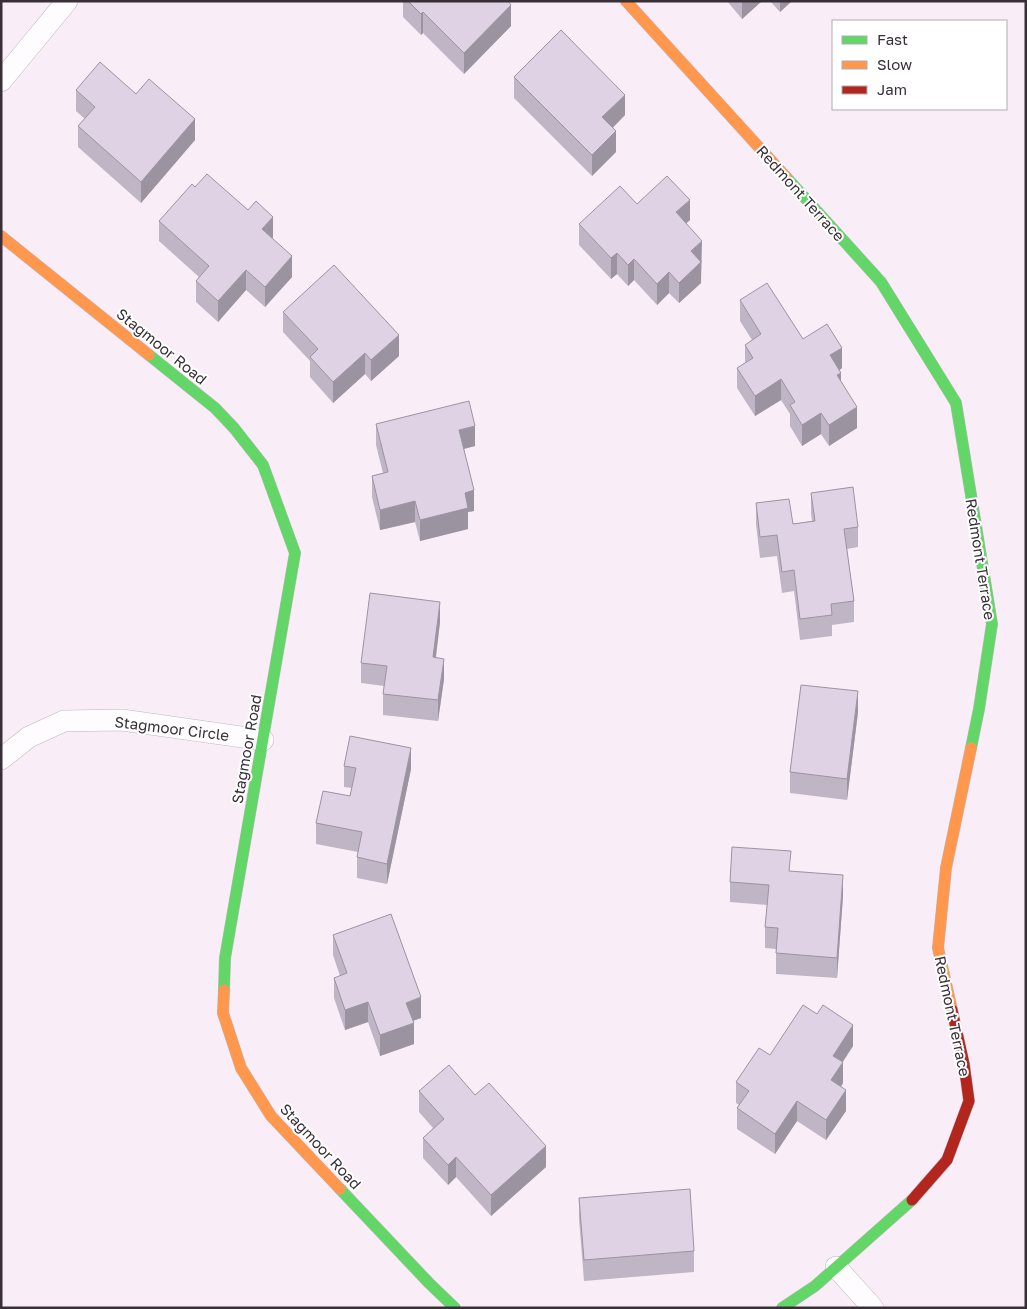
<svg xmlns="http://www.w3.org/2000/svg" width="1027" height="1309" font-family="'Golos Text',sans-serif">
<rect width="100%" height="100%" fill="#f9eef8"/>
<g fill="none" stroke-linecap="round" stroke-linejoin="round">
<g stroke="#c0b7bf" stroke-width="22">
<path id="street" d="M1,81L67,1
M1,759L29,737L64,721L122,720L263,740
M836,1267L873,1308"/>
</g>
<g stroke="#c0b7bf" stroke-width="12">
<path id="fast" d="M786,177L881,282L956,403L992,624L979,709L971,748
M149,355L215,408L234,428L263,465L295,553L225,958L224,990
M340,1189L429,1283L455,1308
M782,1308L815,1286L912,1200"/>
</g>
<g stroke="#c0b7bf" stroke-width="12">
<path id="slow" d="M626,1L786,177
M1,236L149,355
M224,990L223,1013L241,1068L271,1116L340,1189
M952,1010L938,948L946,868L971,748"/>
</g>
<g stroke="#c0b7bf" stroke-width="12">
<path id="jam" d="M912,1200L947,1160L969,1101L964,1064L952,1010"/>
</g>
<use href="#street" stroke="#fefcfe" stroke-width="21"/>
<use href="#fast" stroke="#63d668" stroke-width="11"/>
<use href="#slow" stroke="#ff974d" stroke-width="11"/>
<use href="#jam" stroke="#b3261e" stroke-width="11"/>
</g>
<path fill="#c0b5c5" d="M403,1H508L511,26L464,74L423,33L421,35L403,17Z
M727,1H762L742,19Z
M770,1H792L780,12Z
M514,77L625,115L613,128L616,152L592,176L514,98Z
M76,90L136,94L195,140L141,203L78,147V126L85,119L76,111Z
M195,187L248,210L273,237L272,239L292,277L265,307L246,290L218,322L196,302V281L199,277L159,241V221Z
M637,204L690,220L686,223L702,262L701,263V283L679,303L669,293L657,305L634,280L628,286L617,274L611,279L579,245V224Z
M740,300L803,339L842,368L840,370L841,382L857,428L829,446L821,434L802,446L790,426V414L781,400L755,416L737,388V368L745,363V345L752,340L740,321Z
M283,312L399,356L371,381L365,374L333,403L310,377V361L283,332Z
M376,424L475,446L464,449L474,511L468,512V529L420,541L415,522L380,530L372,497V476L383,473L376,445Z
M811,493L858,527V547L847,549L854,601V622L832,625V636L800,640L794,591L782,593L777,556L760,558L756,524V503L793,524L812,521L811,513Z
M440,622L436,658L444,679L438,721L383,715V694L384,686L361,683V663Z
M858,712L847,800L790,793V772Z
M344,766L411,769L387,884L357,878V857L358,852L316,844V823L350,796L352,788L344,787Z
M791,871L843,896L837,978L776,974V949L765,948V927L767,905L730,902V882Z
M333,935L421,1018L413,1021L414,1044L380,1056L368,1022L345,1030L334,998V978L340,976L333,955Z
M853,1046L843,1062V1083L841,1087L846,1111L826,1140L797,1121L775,1154L737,1129V1108L739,1105L736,1103V1082L770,1055Z
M419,1091L475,1095L546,1167L491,1216L456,1177L448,1185L423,1158V1138L433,1128L419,1112Z
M579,1198L694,1251V1272L584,1281L579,1219Z"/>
<path fill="#9c93a0" d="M742,1H762L742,19Z
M780,1H792L780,12Z
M511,5V26L464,74V53Z
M423,12V33L421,35V14Z
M625,95V115L602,138V117Z
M195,119V140L141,203V182Z
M616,131V152L592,176V155Z
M690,200V220L676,233V212Z
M273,217V237L262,250V229Z
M702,241L701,283L679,303V283L691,251Z
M617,253V274L611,279V258Z
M292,256V277L265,307V287Z
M634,259V280L628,286V265Z
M246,270V290L218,322V301Z
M669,272V293L657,305V284Z
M399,335V356L371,381V360Z
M842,348V368L830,376V355Z
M365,353V374L333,403V382Z
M841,373V393L837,375Z
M781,379V400L755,416V396Z
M857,407V428L829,446V425Z
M821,413V434L802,446V425Z
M475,426V446L459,450V430Z
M474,490V511L468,512V529L420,541V520L465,493Z
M415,501V522L380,530V510Z
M440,602V622L433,678V657Z
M444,659V679L438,721V700Z
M858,691V712L847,800V779Z
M411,748V769L387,884V864Z
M843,875V896L837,978V958Z
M421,997V1018L406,1023V1003Z
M368,1002V1022L345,1030V1010Z
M414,1023V1044L380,1056V1035Z
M853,1025V1046L833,1076V1056Z
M843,1062V1083L831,1101V1080Z
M846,1090V1111L826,1140V1120Z
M797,1101V1121L775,1154V1134Z
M546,1146V1167L491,1216V1195Z
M456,1157V1177L448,1185V1165Z"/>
<path fill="#dfd2e5" stroke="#9c93a0" d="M408,1H508L511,5L464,53L423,12L421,14Z
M561,30L625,95L602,117L616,131L592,155L514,77Z
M100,62L136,94L149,79L195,119L141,182L78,126L95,107L76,90Z
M207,174L248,210L256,201L273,217L262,229L292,256L265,287L246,270L218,301L196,281L209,266L159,221L192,184L195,187Z
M667,176L690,200L676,212L702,241L691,251L701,262L679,283L669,272L657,284L634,259L628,265L617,253L611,258L579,224L620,186L637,204Z
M334,265L399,335L371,360L365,353L333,382L310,357L318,349L283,312Z
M767,283L803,339L827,324L842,348L830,355L841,373L837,375L857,407L829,425L821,413L802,425L790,405L795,402L781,379L755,396L737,368L753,358L745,345L761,334L740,300Z
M469,401L475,426L459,430L474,490L465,493L468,508L420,520L415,501L380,510L372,476L388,472L376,424Z
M853,487L858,527L844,529L854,601L831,604L832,615L800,619L794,570L782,572L777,535L760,537L756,503L789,499L793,524L815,521L811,493Z
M370,593L440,602L433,657L444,659L438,700L383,694L387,666L361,663Z
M801,685L858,691L847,779L790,772Z
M350,736L411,748L387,864L357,857L362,832L316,823L323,791L350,796L356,768L344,766Z
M732,847L791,851L789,871L843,875L837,958L776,953L778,928L765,927L769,885L730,882Z
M391,914L421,997L406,1003L414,1023L380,1035L368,1002L345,1010L334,978L347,973L333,935Z
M803,1005L817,1014L823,1005L853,1025L833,1056L843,1062L831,1080L846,1090L826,1120L797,1101L775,1134L737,1108L749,1091L736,1082L759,1048L770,1055Z
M449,1065L475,1095L489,1083L546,1146L491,1195L456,1157L448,1165L423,1138L444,1119L419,1091Z
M690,1189L694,1251L584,1260L579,1198Z"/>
<g text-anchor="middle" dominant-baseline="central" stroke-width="4" stroke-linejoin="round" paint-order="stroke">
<g font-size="15" fill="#382f38" stroke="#fff">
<text transform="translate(801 193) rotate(48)">Redmont Terrace</text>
<text transform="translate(162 346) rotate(39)">Stagmoor Road</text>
<text transform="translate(981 559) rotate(81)">Redmont Terrace</text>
<text transform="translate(172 728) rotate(7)">Stagmoor Circle</text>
<text transform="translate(246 749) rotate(-80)">Stagmoor Road</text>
<text transform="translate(953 1016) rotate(78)">Redmont Terrace</text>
<text transform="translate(321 1146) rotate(47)">Stagmoor Road</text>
</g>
</g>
<rect width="1027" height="1309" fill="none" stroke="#382f38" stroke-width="5"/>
<rect x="832" y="20" width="175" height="90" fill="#ffffff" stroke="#afacaf"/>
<rect x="842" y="36" width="25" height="8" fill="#63d668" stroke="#afacaf"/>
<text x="877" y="45" font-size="15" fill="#382f38">Fast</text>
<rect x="842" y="61" width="25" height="8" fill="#ff974d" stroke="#afacaf"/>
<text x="877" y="70" font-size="15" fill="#382f38">Slow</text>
<rect x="842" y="86" width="25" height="8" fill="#b3261e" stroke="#afacaf"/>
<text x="877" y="95" font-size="15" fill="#382f38">Jam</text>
</svg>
